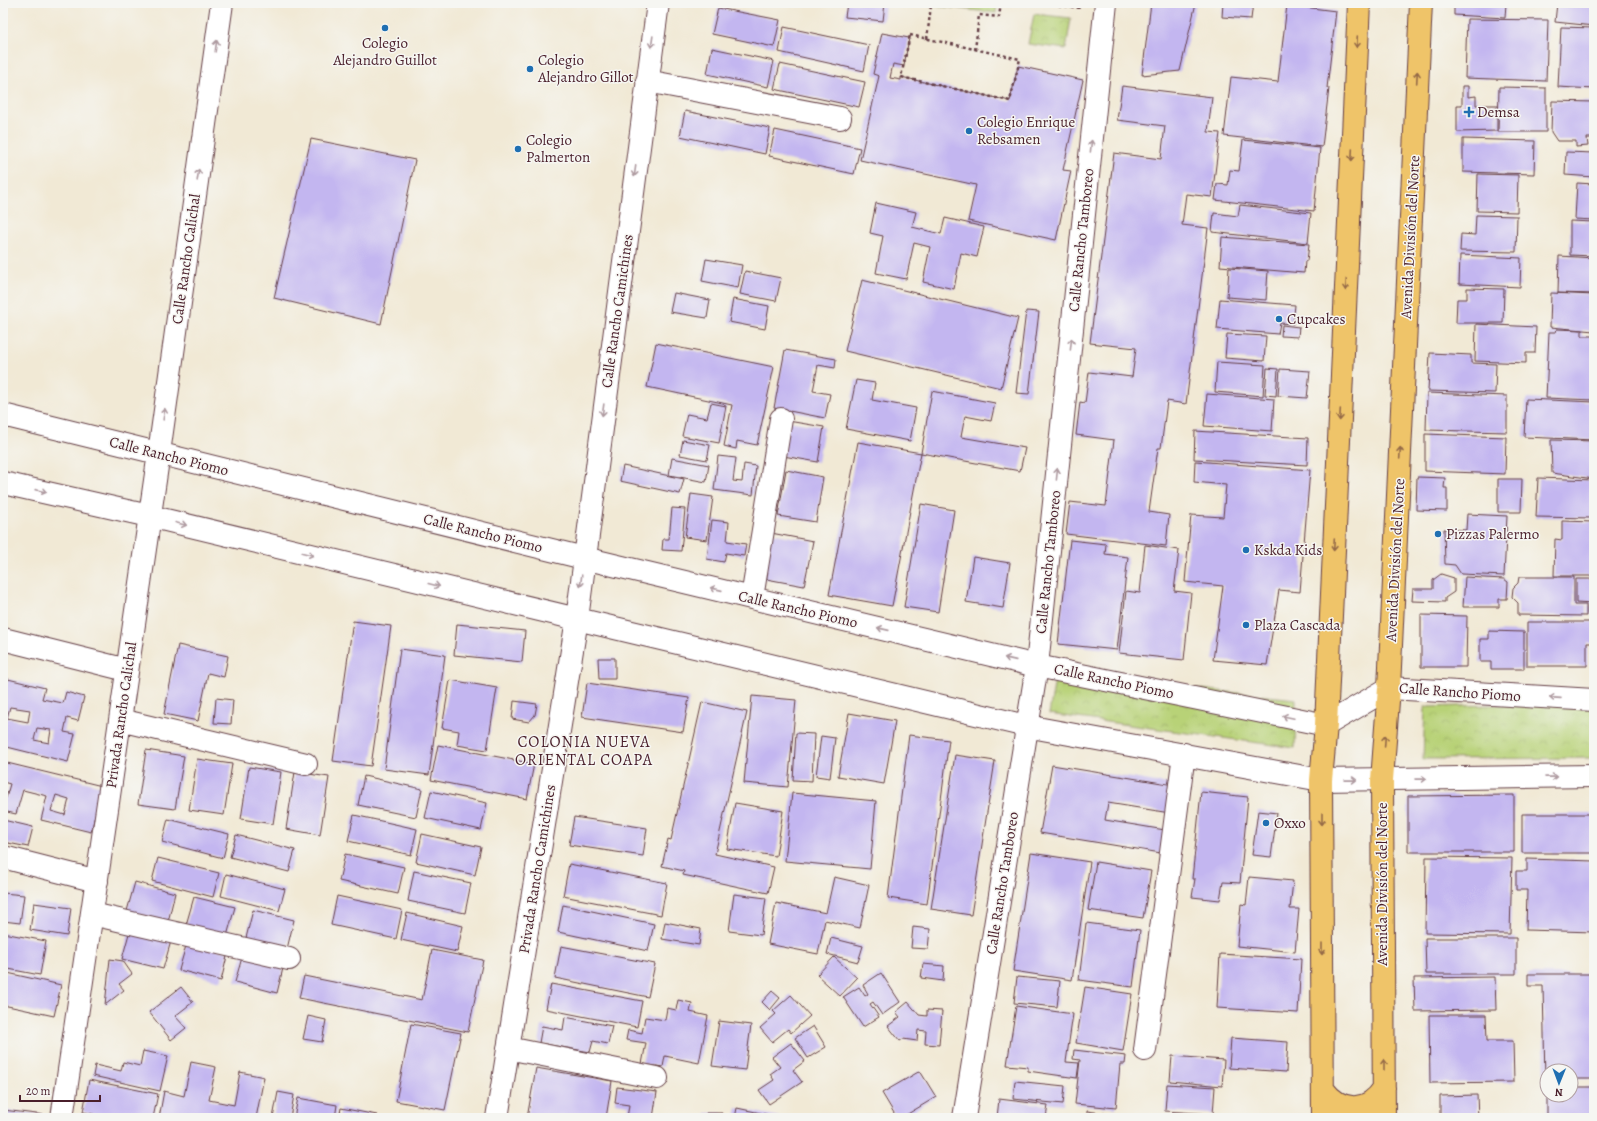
<svg xmlns="http://www.w3.org/2000/svg" width="1597" height="1121" font-family="Alegreya,serif">
<defs>
<pattern id="park-crowns" width="20" height="18" patternUnits="userSpaceOnUse"><rect width="20" height="18" fill="#b8d277"/><path d="M2 6a3 3 0 1 1 6 0M12 15a3 3 0 1 1 6 0" fill="none" stroke="#a0b467"/></pattern>
</defs>
<rect width="100%" height="100%" fill="#f6f6f2"/>
<filter id="ink" filterUnits="userSpaceOnUse"><feTurbulence type="fractalNoise" baseFrequency=".025" numOctaves="2"/><feDisplacementMap in="SourceGraphic" scale="8" xChannelSelector="R" yChannelSelector="G"/><feConvolveMatrix kernelMatrix="1 2 1 2 8 2 1 2 1" color-interpolation-filters="sRGB"/></filter>
<filter id="wash" filterUnits="userSpaceOnUse"><feTurbulence type="fractalNoise" baseFrequency=".012" numOctaves="4" result="noise"/><feDisplacementMap in="SourceGraphic" scale="16" xChannelSelector="R" yChannelSelector="G"/><feGaussianBlur stdDeviation="0.9" result="paint"/><feColorMatrix in="noise" values="0 0 0 0 0 0 0 0 0 0 0 0 0 0 0 0 0 1.4 0 .05"/><feComposite in="paint" operator="in"/></filter>
<g filter="url(#wash)">
<rect width="100%" height="100%" fill="#f1e9d5"/>
<path fill="#b8d277" stroke="#817851" d="M910,3H997L996,13Z"/>
<path fill="url(#park-crowns)" stroke="#817851" d="M1034,14L1071,18L1066,49L1028,44Z
M1056,674L1296,699L1295,748L1049,714Z
M1594,702V758L1423,759L1425,707Z"/>
<g id="blocks">
<path fill="#c3b6f0" fill-rule="evenodd" d="M847,3H885L883,21L845,17Z
M1151,3H1196L1180,71L1142,75Z
M1223,3H1253L1251,19L1222,17Z
M1454,3H1506L1505,18L1454,15Z
M1557,3H1594V26L1555,22Z
M1287,5L1336,11L1327,88H1329L1322,147L1224,136L1231,77L1278,82Z
M718,8L780,20L774,47L712,34Z
M1467,19L1548,20L1546,81L1465,78Z
M784,27L869,45L864,71L779,52Z
M1561,27L1594,28V89L1558,87Z
M882,33L909,38L904,66L893,64L890,78L901,80V77L1010,101L1018,66L1083,80L1063,170L1071,171L1056,240L968,221L976,185L860,160L879,76L873,74Z
M712,48L774,61L768,87L707,74Z
M780,64L865,82L859,107L774,89Z
M1122,86L1212,97L1208,132L1220,133L1212,197L1186,194L1182,225L1208,228L1186,404L1167,401L1161,448H1158L1149,512L1169,515L1166,546L1066,534L1070,502L1106,506L1114,440L1076,435L1080,402L1085,403L1089,372L1132,377L1136,348L1090,343L1114,153L1161,159L1165,126L1117,120Z
M1462,86H1468V97L1476,96V105H1497V131L1457,132V105H1462Z
M1499,87L1546,88V132H1498Z
M1552,101L1594,102L1593,138H1587L1588,146L1576,147V141H1557L1551,132Z
M685,111L770,128L765,154L680,136Z
M775,130L860,148L854,174L769,156Z
M311,139L415,160L381,324L274,298Z
M1463,139L1535,141L1534,174L1463,172Z
M1243,140L1320,148L1314,211L1215,200L1217,184L1228,185L1230,170L1239,171Z
M1566,152L1594,153V177L1565,175Z
M1478,174L1518,175L1517,212L1477,211Z
M1577,183L1594,184V220L1575,219Z
M876,203L916,212L912,227L941,234L945,218L984,227L977,257L961,253L954,289L923,282L930,247L914,243L906,279L876,273L883,236L870,233Z
M1240,205L1311,213L1308,243L1212,232L1214,213L1238,216Z
M1476,215L1517,216L1516,252L1460,251L1461,234L1475,235Z
M1570,221L1594,222V256L1570,255Z
M1222,237L1309,244L1307,261H1305L1304,273L1220,266Z
M1460,255L1521,258L1520,287L1459,284Z
M1559,256L1594,258V294L1558,293Z
M706,259L742,265L738,288L702,281Z
M1229,268L1268,271L1266,300L1227,297Z
M745,271L781,278L776,301L740,294Z
M862,280L1018,318L1001,388L845,351Z
M1467,288L1504,289L1503,323H1456L1457,299H1467Z
M674,293L710,300L707,318L670,312Z
M1551,293L1594,295V331L1550,327Z
M733,299L769,306L765,329L729,322Z
M1220,299L1295,305L1293,324L1280,323L1278,334L1217,329Z
M1026,311L1039,312L1029,394L1016,393Z
M1476,324L1536,327L1535,353H1526V363L1475,361Z
M1282,325L1299,327L1298,337L1281,336Z
M1557,329L1582,330V336H1594V400L1546,398L1549,332H1556Z
M1227,334L1266,336L1264,361L1225,358Z
M656,343L774,367L757,445L737,441L736,449L724,446L732,405L647,387Z
M785,350L836,359L835,368L818,365L813,391L830,394L825,418L774,408Z
M1430,353L1471,355V363L1496,364L1495,393L1428,391Z
M1217,362L1265,365L1263,396L1215,392Z
M1267,368L1278,369L1276,396L1265,395Z
M1280,369L1310,371L1307,398L1278,396Z
M856,380L875,383L872,400L916,408L910,441L846,429Z
M932,391L995,403L991,421L965,416L961,437L1025,448L1020,471L921,453Z
M1427,393L1507,396V432L1426,430Z
M1207,394L1274,399L1272,431L1204,426Z
M1526,399L1594,402V440L1524,437Z
M711,403L726,406L719,443L682,436L687,414L707,418Z
M788,421L824,427L818,462L783,456Z
M1195,431L1308,438L1307,465L1194,459Z
M1425,434L1506,437L1505,474L1425,471Z
M683,440L710,445L707,460L680,455Z
M1551,440L1594,441V479L1552,473Z
M858,442L921,453L892,606L829,595Z
M718,456L736,458L733,481L742,482L744,464L756,466L753,495L714,490Z
M672,458L709,465L706,482L669,475Z
M1195,461L1310,470L1300,592L1279,590L1267,665L1213,660L1223,586L1185,582L1191,515L1223,517L1226,485L1194,482Z
M623,466L684,479L680,494L620,481Z
M786,470L823,477L816,522L778,516Z
M1417,477L1445,478L1444,488H1447V511L1416,510Z
M1538,478L1594,480V505H1592V518L1536,517Z
M1498,479H1522L1521,512H1498Z
M691,494L713,497L707,540L685,537Z
M921,504L954,510L938,612L904,607Z
M672,508L685,509L681,551L662,550L663,539H669Z
M1467,514L1507,516L1504,576L1461,574L1455,565L1445,564L1444,529L1466,530Z
M712,520L729,522L727,541L746,544L744,556L726,553L724,562L707,559Z
M1562,521L1594,522V576H1554L1555,539L1562,540Z
M771,533L813,541L804,586L761,578Z
M1070,540L1106,544L1105,554L1128,557L1117,650L1058,644Z
M1145,545L1179,550L1174,591L1191,593L1184,660L1119,653L1126,591L1140,593Z
M973,557L1010,563L1003,608L966,602Z
M1441,574L1454,578V592L1445,598V602L1412,601L1413,589H1433V580Z
M1465,577L1504,579L1508,582L1507,599H1499V607H1463Z
M1519,577H1574V605H1586V616L1518,615V603L1512,597L1513,588L1518,583Z
M1576,579H1594V604L1576,603Z
M1588,606H1594V615L1588,614Z
M1421,615L1467,616L1466,667H1421Z
M353,621L391,626L371,766L333,761Z
M1527,622H1594V643H1587V666H1527Z
M457,624L525,631L522,662L454,655Z
M1489,631L1524,632V669H1491V662H1480V639H1489Z
M178,645L228,656L224,677L208,673L198,721L164,714Z
M400,649L445,655L429,775L384,769Z
M598,658H615V679H599Z
M8,679L45,688L42,699L63,703L66,692L84,697L78,721L67,718L64,732L75,734L68,762L3,746V689L6,690ZM10,707L30,710L28,722L7,718ZM37,728L51,730L49,743L34,740Z
M450,680L497,688L487,750L457,745L459,731L442,728Z
M587,683L689,698L683,732L582,717Z
M752,696L796,700L788,787L744,783Z
M216,698L233,700L231,724L214,723Z
M514,701L537,704L535,715L529,722L512,719Z
M702,702L747,712L715,854L774,867L768,893L683,875L684,871L662,866L668,839L671,840Z
M849,713L895,721L884,784L838,776Z
M796,733L814,734L812,781L793,780Z
M909,735L949,740L927,904L888,898Z
M821,736L835,738L830,778L816,776Z
M438,745L534,764L527,799L431,780Z
M146,750L184,756L175,809L138,804Z
M955,755L995,761L971,915L931,909Z
M197,759L232,764L224,815L189,810Z
M3,762L102,786L91,832L41,820L47,796L23,790L16,814L3,811V797L6,798L10,784L3,782ZM56,795L69,799L65,815L51,811Z
M1052,765L1174,785L1170,813L1108,803L1105,820L1165,830L1161,853L1040,833Z
M249,767L281,772L273,824L241,819Z
M295,772L329,777L320,835L286,829Z
M364,776L422,789L416,817L358,805Z
M431,791L487,803L481,830L425,818Z
M1201,792L1248,797L1240,883L1223,882L1220,900L1192,897L1195,879H1192Z
M792,793L876,801L870,869L785,861Z
M1514,795V852H1408V796Z
M735,803L783,811L776,856L727,849Z
M1258,811L1277,813L1271,857L1252,855Z
M1522,814H1594V853H1522Z
M354,815L417,829L411,855L348,841Z
M574,817L647,828L643,856L569,845Z
M168,819L229,834L223,858L162,842Z
M3,820L33,827L28,847L3,842Z
M422,834L481,847L475,875L416,862Z
M236,835L295,850L289,872L230,857Z
M1031,853L1090,862L1072,980L1013,971Z
M345,854L404,867L398,894L339,881Z
M1426,857L1512,858L1510,934L1425,933Z
M158,858L219,873L213,897L152,881Z
M1527,859L1594,861V932L1526,930L1527,890H1516V871H1527Z
M1096,862L1151,871L1143,918L1088,910Z
M569,864L667,883L661,915L563,896Z
M414,871L471,883L465,913L408,901Z
M226,874L285,889L279,911L221,896Z
M834,877L869,885L860,928L825,920L818,954L768,944L776,903L826,913Z
M1249,877L1293,881L1290,909H1299L1295,952L1237,946L1241,904L1246,905Z
M135,882L175,893L168,922L127,911Z
M3,893L24,895L20,923L3,921Z
M734,894L766,898L761,935L729,931Z
M337,896L402,910L396,939L331,925Z
M194,897L235,907L227,936L186,925Z
M34,903L71,908L67,936L30,930Z
M563,905L654,924L648,951L558,932Z
M253,910L294,920L287,949L246,938Z
M407,913L463,926L457,952L401,940Z
M665,922L701,929L699,945L662,939Z
M1086,923L1140,930L1133,987L1079,980Z
M913,927L930,929L928,949L911,948Z
M130,930L171,941L163,969L122,959Z
M3,933L46,941L40,975L3,968Z
M831,938L863,946L858,962L827,954Z
M1425,938H1516V974H1426Z
M187,942L228,952L221,981L179,970Z
M561,946L655,964L648,997L555,978Z
M432,950L483,960L468,1032L299,998L304,976L422,1000Z
M243,954L284,964L277,993L235,982Z
M1220,954L1301,959L1298,1013L1217,1008Z
M834,957L857,978L840,996L817,975Z
M110,959L123,961L132,974L119,984L124,990L105,1005Z
M923,964L944,966L943,981L921,978Z
M3,972L61,985L54,1016L3,1005Z
M881,973L900,1002L882,1015L873,1002L870,1004L879,1017L863,1027L843,997L859,987L865,996L868,994L863,985Z
M1528,974H1594V1079H1571V1071H1547V1079H1545L1543,986H1528Z
M1017,977L1060,981L1057,1007L1014,1003Z
M1495,977L1496,1010L1415,1011L1414,978Z
M551,984L642,1001L637,1027L546,1009Z
M181,987L193,1002L175,1016L186,1028L171,1040L149,1012Z
M1085,987L1132,994L1123,1051L1076,1043Z
M772,991L780,998L770,1010L762,1002Z
M791,995L810,1016L791,1033L788,1029L772,1042L760,1028L776,1014L773,1011Z
M678,1000L692,1003L690,1012L708,1016L699,1063L665,1056L663,1067L642,1064L646,1043L626,1040L628,1030L642,1033L645,1017L665,1020L667,1008L676,1010Z
M908,1002L919,1015L927,1016V1010L942,1011L939,1045L925,1044L926,1031L918,1030L917,1041L903,1039L900,1041L888,1026L900,1017L896,1012Z
M1016,1006L1073,1014L1066,1062L1079,1063L1077,1078L1028,1071V1067L1007,1065Z
M1429,1015H1486L1487,1041H1513L1514,1082L1430,1083Z
M308,1016L326,1020L322,1042L303,1039Z
M565,1017L612,1026L608,1044L593,1041L590,1052L539,1043L542,1026L563,1030Z
M719,1021L751,1025L745,1070L712,1066Z
M411,1024L461,1033L445,1110L396,1101Z
M813,1026L826,1047L808,1058L795,1038Z
M1231,1038L1288,1042L1286,1072L1229,1068Z
M791,1043L805,1061L793,1070L802,1082L769,1104L759,1090L774,1080L770,1074L780,1067L772,1057Z
M1074,1050L1126,1056L1125,1064H1120L1116,1108L1075,1104L1080,1060L1073,1059Z
M143,1051L168,1056L160,1091L93,1076L95,1065L121,1071L123,1062L140,1066Z
M1172,1056L1224,1060L1222,1086L1170,1081Z
M191,1062L216,1067L209,1100L234,1105L240,1072L264,1077L256,1118H159L164,1091L184,1096Z
M536,1068L612,1081L606,1118H527Z
M920,1071L936,1097L901,1118H897L882,1093Z
M89,1080L158,1094L153,1118H111L83,1112Z
M1015,1081L1065,1086L1063,1104L1013,1099Z
M1167,1084L1215,1087L1213,1114L1165,1111Z
M617,1087L657,1092L653,1118H627L629,1105L615,1103Z
M1571,1087H1594V1117L1547,1116V1095H1571Z
M278,1092L294,1095L290,1118H273Z
M1477,1095L1478,1118H1440V1096Z
M298,1098L337,1105L335,1118H294Z
M999,1099L1048,1105L1046,1118H997Z
M341,1108L377,1115V1118H339Z
M737,1108L779,1117V1118H735Z
M3,1110L45,1115L44,1118H3Z
M1087,1111L1109,1114L1108,1118H1087Z
M706,1113H722L721,1118H706Z"/>
</g>
</g>
<g filter="url(#ink)">
<use href="#blocks" fill-opacity="0" stroke="#633d44" stroke-width="1"/>
<g fill="none" stroke-linecap="round" stroke-linejoin="round">
<g stroke="#633d44" stroke-width="24">
<path id="minor" d="M647,81L840,118
M3,415L584,558L1037,666L1326,725L1389,688L1594,700
M3,483L149,516L577,619L1026,726L1321,780L1594,776
M752,598L781,419
M3,639L127,670
M120,720L306,764
M3,857L97,881
M92,914L289,959
M508,1048L657,1078
M1145,1050L1184,754
M62,1118L159,453L222,3
M497,1118L577,619L658,3
M964,1118L1037,666L1106,3"/>
</g>
<g stroke="#633d44" stroke-width="24">
<path id="major" d="M1323,1089C1341,1113 1367,1114 1384,1088
M1323,1118L1321,780L1326,725L1359,3
M1384,1118L1382,780L1389,688L1421,3"/>
</g>
<path stroke="#633d44" stroke-width="2.5" stroke-dasharray="3 3" stroke-linecap="butt" d="M1041,3L1081,8
M910,35L1020,59L1010,101L901,77Z
M927,39L931,5
M975,50L979,15L999,17L1001,3"/>
<use href="#minor" stroke="#fff" stroke-width="22"/>
<use href="#major" stroke="#efc469" stroke-width="22"/>
</g>
<defs><path id="oneway-shaft" d="M-6 0H5M1.5-3L5.5 0L1.5 3" fill="none" stroke-width="1.6" stroke-linecap="round" stroke-linejoin="round"/></defs>
<g stroke="#ae9aa0">
<use href="#oneway-shaft" transform="translate(652 42) rotate(98)"/>
<use href="#oneway-shaft" transform="translate(216 46) rotate(-82)"/>
<use href="#oneway-shaft" transform="translate(1091 146) rotate(-84)"/>
<use href="#oneway-shaft" transform="translate(635 171) rotate(98)"/>
<use href="#oneway-shaft" transform="translate(198 175) rotate(-82)"/>
<use href="#oneway-shaft" transform="translate(1071 344) rotate(-84)"/>
<use href="#oneway-shaft" transform="translate(603 410) rotate(98)"/>
<use href="#oneway-shaft" transform="translate(164 414) rotate(-82)"/>
<use href="#oneway-shaft" transform="translate(1057 474) rotate(-84)"/>
<use href="#oneway-shaft" transform="translate(41 491) rotate(13)"/>
<use href="#oneway-shaft" transform="translate(181 524) rotate(14)"/>
<use href="#oneway-shaft" transform="translate(308 554) rotate(14)"/>
<use href="#oneway-shaft" transform="translate(581 581) rotate(97)"/>
<use href="#oneway-shaft" transform="translate(434 585) rotate(14)"/>
<use href="#oneway-shaft" transform="translate(716 589) rotate(-167)"/>
<use href="#oneway-shaft" transform="translate(883 629) rotate(-167)"/>
<use href="#oneway-shaft" transform="translate(1010 659) rotate(-167)"/>
<use href="#oneway-shaft" transform="translate(1555 698) rotate(-176)"/>
<use href="#oneway-shaft" transform="translate(1288 717) rotate(-168)"/>
<use href="#oneway-shaft" transform="translate(1551 777) rotate(-1)"/>
<use href="#oneway-shaft" transform="translate(1421 779) rotate(-1)"/>
<use href="#oneway-shaft" transform="translate(1351 780) rotate(-1)"/>
</g>
<g stroke="#946947">
<use href="#oneway-shaft" transform="translate(1357 42) rotate(93)"/>
<use href="#oneway-shaft" transform="translate(1417 77) rotate(-87)"/>
<use href="#oneway-shaft" transform="translate(1352 155) rotate(93)"/>
<use href="#oneway-shaft" transform="translate(1346 285) rotate(93)"/>
<use href="#oneway-shaft" transform="translate(1340 415) rotate(93)"/>
<use href="#oneway-shaft" transform="translate(1400 453) rotate(-87)"/>
<use href="#oneway-shaft" transform="translate(1334 545) rotate(93)"/>
<use href="#oneway-shaft" transform="translate(1385 741) rotate(-86)"/>
<use href="#oneway-shaft" transform="translate(1322 819) rotate(90)"/>
<use href="#oneway-shaft" transform="translate(1322 949) rotate(90)"/>
<use href="#oneway-shaft" transform="translate(1384 1065) rotate(-90)"/>
</g>
</g>
<g fill="#1f6fb2" stroke="#f6f6f2" stroke-width="1.5">
<circle cx="385" cy="28" r="4"/>
<circle cx="530" cy="69" r="4"/>
<path d="M1467 106h4v4h4v4h-4v4h-4v-4h-4v-4h4z"/>
<circle cx="969" cy="131" r="4"/>
<circle cx="518" cy="149" r="4"/>
<circle cx="1279" cy="319" r="4"/>
<circle cx="1438" cy="534" r="4"/>
<circle cx="1246" cy="550" r="4"/>
<circle cx="1246" cy="625" r="4"/>
<circle cx="1266" cy="823" r="4"/>
</g>
<g text-anchor="middle" dominant-baseline="central" stroke-width="3" stroke-linejoin="round" paint-order="stroke">
<g font-size="15" fill="#4a1f2b" stroke="#f6f6f2" text-anchor="start">
<text x="385" y="43" text-anchor="middle">Colegio<tspan x="385" dy="17">Alejandro Guillot</tspan></text>
<text x="538" y="60">Colegio<tspan x="538" dy="17">Alejandro Gillot</tspan></text>
<text x="1477" y="112">Demsa</text>
<text x="977" y="122">Colegio Enrique<tspan x="977" dy="17">Rebsamen</tspan></text>
<text x="526" y="140">Colegio<tspan x="526" dy="17">Palmerton</tspan></text>
<text x="1287" y="319">Cupcakes</text>
<text x="1446" y="534">Pizzas Palermo</text>
<text x="1254" y="550">Kskda Kids</text>
<text x="1254" y="625">Plaza Cascada</text>
<text x="1274" y="823">Oxxo</text>
</g>
<g font-size="15" fill="#4a1f2b" stroke="#f6f6f2">
<text transform="translate(1410 237) rotate(-87)">Avenida División del Norte</text>
<text transform="translate(1081 240) rotate(-84)">Calle Rancho Tamboreo</text>
<text transform="translate(186 259) rotate(-82)">Calle Rancho Calichal</text>
<text transform="translate(617 311) rotate(-82)">Calle Rancho Camichines</text>
<text transform="translate(169 456) rotate(14)">Calle Rancho Piomo</text>
<text transform="translate(483 533) rotate(14)">Calle Rancho Piomo</text>
<text transform="translate(1395 560) rotate(-87)">Avenida División del Norte</text>
<text transform="translate(1048 562) rotate(-84)">Calle Rancho Tamboreo</text>
<text transform="translate(798 609) rotate(13)">Calle Rancho Piomo</text>
<text transform="translate(1114 681) rotate(12)">Calle Rancho Piomo</text>
<text transform="translate(1460 692) rotate(4)">Calle Rancho Piomo</text>
<text transform="translate(121 715) rotate(-82)">Privada Rancho Calichal</text>
<text transform="translate(537 869) rotate(-81)">Privada Rancho Camichines</text>
<text transform="translate(1002 883) rotate(-81)">Calle Rancho Tamboreo</text>
<text transform="translate(1382 884) rotate(-90)">Avenida División del Norte</text>
</g>
<g font-size="16" letter-spacing="1" fill="#4a1f2b" stroke="#f6f6f2">
<text x="584" y="742">COLONIA NUEVA<tspan x="584" dy="18">ORIENTAL COAPA</tspan></text>
</g>
</g>
<rect width="1597" height="1121" fill="none" stroke="#f6f6f2" stroke-width="16"/>
<g transform="translate(1559 1083) rotate(181)"><circle r="19" fill="#f6f6f2" stroke="#b1a0a2"/>
<path d="M0-3L7 15L0 10L-7 15Z" fill="#1f6fb2"/>
<text y="-6" font-size="11" font-weight="bold" text-anchor="middle" fill="#4a1f2b">N</text>
</g>
<path d="M20 1095v6h80v-6" fill="none" stroke="#4a1f2b" stroke-width="2"/>
<text x="26" y="1095" font-size="12" fill="#4a1f2b" stroke="#f6f6f2" stroke-width="3" paint-order="stroke">20 m</text>
</svg>
